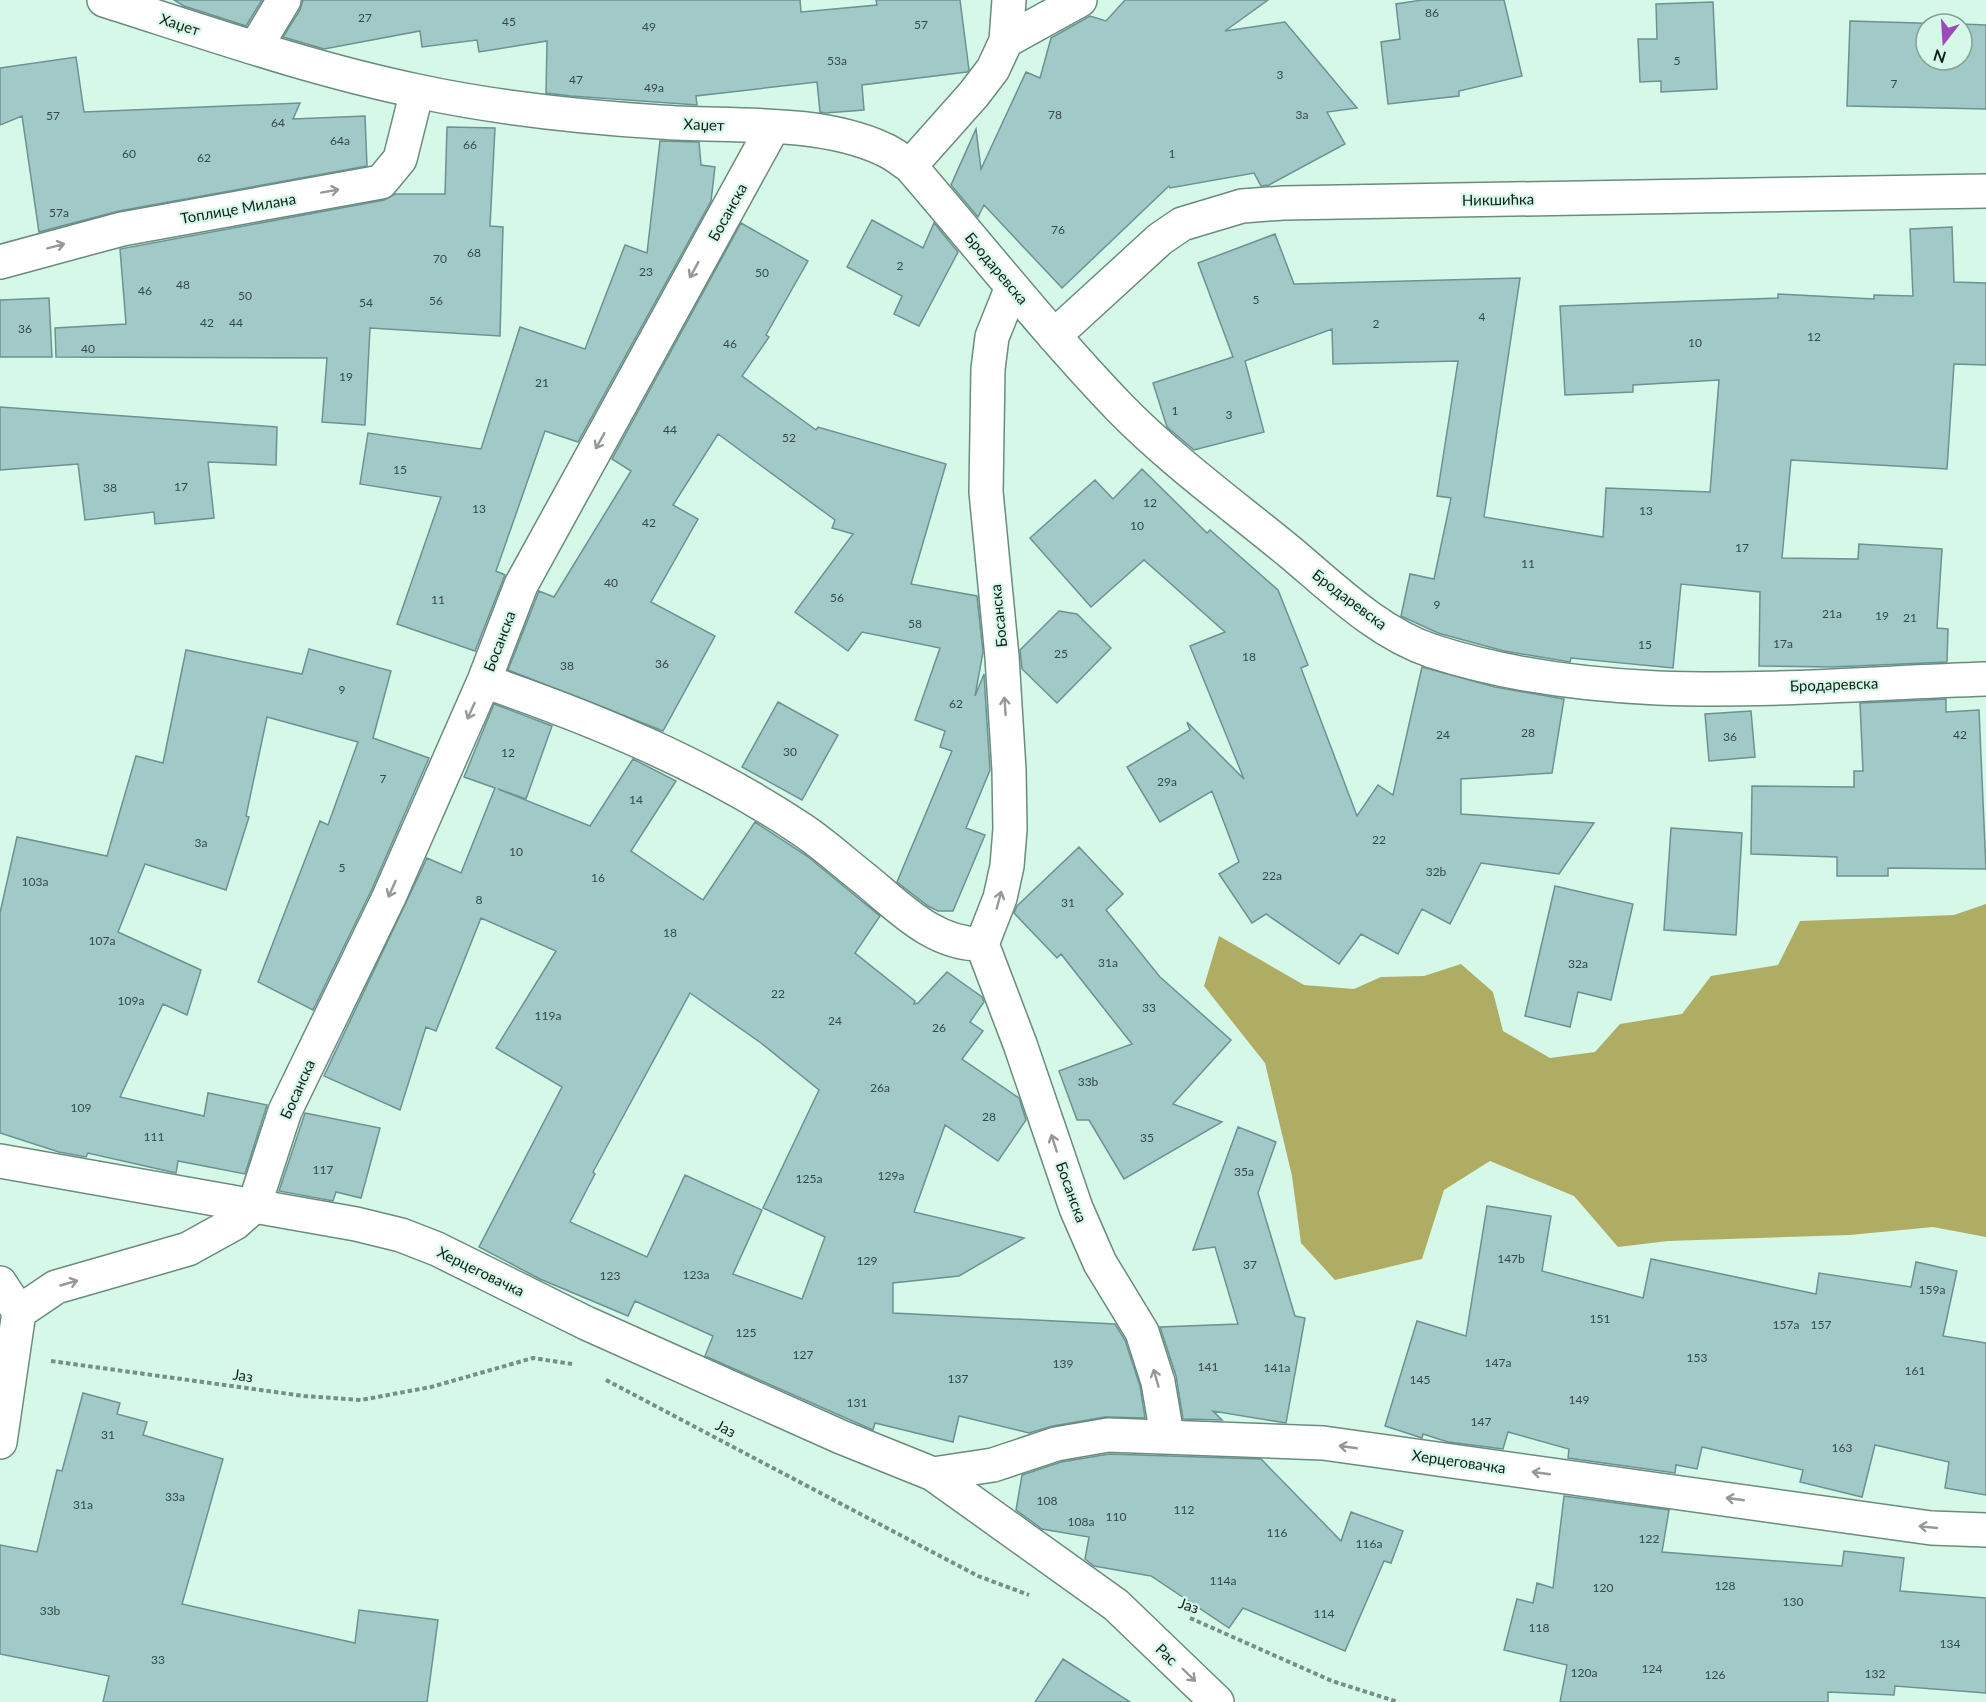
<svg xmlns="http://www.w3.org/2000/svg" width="1986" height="1702" font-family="Lato,sans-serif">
<rect width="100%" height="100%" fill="#d5f8e8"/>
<path fill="#afad64" d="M1986,904V1237L1933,1227L1850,1235L1668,1241L1618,1247L1574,1196L1490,1161L1444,1190L1422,1259L1335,1280L1301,1243L1292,1176L1265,1063L1204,986L1219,936L1304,985L1354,989L1381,977L1424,976L1461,964L1493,992L1503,1031L1550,1058L1595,1052L1620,1024L1682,1014L1711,976L1778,965L1800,921L1954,915Z"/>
<path fill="#a0c9c8" stroke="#6c9292" stroke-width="1.5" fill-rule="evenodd" d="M174,0H262L246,26L184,6Z
M303,0H800L801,12L877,5L876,0H960L969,70L967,72L862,85L864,110L825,113L820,112L817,82L696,96L697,105L571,96L546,93L547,41L479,52L477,40L422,47L420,31L324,49L283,37L300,10Z
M1125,0H1268L1225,31L1285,22L1357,108L1327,112L1345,144L1269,185L1261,186L1254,173L1170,188L1169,186L1062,288L984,205L978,217L951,185L976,129L981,169L1026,72L1040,78L1051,38L1090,16L1106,21Z
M1422,0H1504L1522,76L1459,91V96L1388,104L1381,42L1400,39L1396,4Z
M1713,2L1717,89L1661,92V81L1640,82L1638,39H1657L1656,4Z
M1850,21L1952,24H1926V60H1962V24L1986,25V109L1847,106Z
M76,57L84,112L300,103L293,119L365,116L367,166L119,211L39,232L22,116L0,125V68Z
M447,127L495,128L490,226L503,227L500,336L370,328L365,425L322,422L327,358L56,357L55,328L126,324L120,249L384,200L395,194H445Z
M660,141L699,142L701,165L715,167L711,201L578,442L545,431L496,571L505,575L475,651L397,624L441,497L360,484L368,433L481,449L520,327L585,349L625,245L647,253Z
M872,220L923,248L934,223L958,252L919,326L894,314L902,296L847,267Z
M741,223L808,261L766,335L769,337L742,376L816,430L818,427L946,464L911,584L977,596L983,652L975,696L984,674L990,770L966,828L985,835L953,911H938L928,906L897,882L952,751L940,747L945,731L915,720L940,648L862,632L848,651L795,612L853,534L832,528L835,520L718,434L673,505L698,519L651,602L715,636L663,731L508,670L539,591L554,597L631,471L612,459Z
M1952,227L1954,282L1986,283V365L1954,364L1947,469L1791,460L1782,558L1858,559L1859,544L1942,549L1937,628L1948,629L1947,662L1833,667L1759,666L1760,592L1681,584L1673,668L1571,658L1570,662L1504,651L1438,633L1401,616L1410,574L1434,579L1451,498L1437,496L1458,361L1333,364L1332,329L1245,361L1264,432L1194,450L1167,427L1153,383L1233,357L1198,263L1275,234L1294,284L1520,278L1484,517L1603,537L1606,488L1710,492L1719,380L1633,385V392L1565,395L1560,306L1778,298V294L1874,299V295L1913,296L1910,229Z
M49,298L52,357H0V300Z
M0,407L277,427L276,465L208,462L214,518L155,524L154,512L85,520L78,464L0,470Z
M1142,469L1207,533L1210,530L1278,590L1308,665L1301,668L1357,816L1378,785L1393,795L1422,667L1495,687L1564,699L1552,773L1461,779V814L1594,823L1559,874L1481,863L1450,924L1422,909L1398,954L1361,934L1339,964L1266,914L1252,923L1219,874L1239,862L1212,791L1160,822L1127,767L1190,730L1187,722L1244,779L1190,646L1225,632L1144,560L1091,607L1030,538L1095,480L1113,499Z
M1059,611L1077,614L1111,648L1057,703L1022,669L1020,650Z
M309,649L391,671L373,738L429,758L372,889L313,1010L258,982L320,821L328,825L358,742L267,717L246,816L249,817L226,890L145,864L118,932L201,970L187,1015L163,1004L120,1097L204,1116L208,1093L267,1105L245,1174L178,1161L176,1173L88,1153L86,1157L59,1152L0,1133V913L17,837L107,856L136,756L163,763L186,650L302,674Z
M1946,699V712L1979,710L1986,869L1888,868V876H1837V857L1751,854L1752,786L1854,787V771H1863L1860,703Z
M778,702L838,735L802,800L742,767Z
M494,704L552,726L526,799L498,789L590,826L633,759L676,781L631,851L703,900L755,822L807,856L880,916L855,953L915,1001L914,1004L918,1003L947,972L982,997L984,1002L970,1022L983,1031L962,1059L1019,1098L1026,1120L998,1161L945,1125L914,1212L1024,1238L959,1276L893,1283V1313L1115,1324L1125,1340L1140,1386L1145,1418L1105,1417L1053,1426L1029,1433L959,1416L953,1442L875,1423L873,1430L705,1356L713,1336L635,1301L628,1316L540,1279L479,1247L562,1087L496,1048L556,951L481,918L436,1031L426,1027L400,1110L324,1076L427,858L461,873L495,788L464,777ZM690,993L761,1043L819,1090L763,1208L825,1237L802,1299L733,1274L762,1210L685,1175L647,1257L570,1222L595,1174L593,1172Z
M1751,711L1755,757L1709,761L1705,714Z
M1671,828L1742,833L1736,935L1664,930Z
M1079,847L1123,894L1106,910L1160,977L1231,1040L1173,1104L1222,1122L1124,1179L1089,1120H1077L1059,1071L1132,1044L1061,954L1057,958L1014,913L1017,906Z
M1555,886L1633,904L1611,1000L1578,992L1570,1027L1525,1016Z
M305,1113L380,1128L361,1198L336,1192L333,1201L279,1191Z
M1238,1127L1276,1142L1258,1193L1295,1316L1305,1318L1286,1423L1213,1411L1222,1420L1183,1419L1176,1376L1160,1327L1238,1324L1215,1247L1193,1250Z
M1487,1206L1551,1216L1542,1271L1643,1298L1651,1259L1816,1294L1819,1273L1911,1287L1916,1262L1957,1271L1943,1336L1986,1343V1495L1945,1488L1949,1462L1875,1445L1862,1497L1800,1482L1803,1470L1702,1447L1697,1469L1676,1465L1675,1473L1568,1458L1569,1449L1508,1432L1503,1449L1448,1442L1423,1434L1422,1438L1385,1426L1417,1321L1466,1336Z
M83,1393L120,1403L117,1414L147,1422L143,1435L223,1459L182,1604L355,1643L359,1610L438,1620L427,1702H103L109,1676L0,1654V1545L37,1552L57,1470L62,1471Z
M1109,1454L1261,1459L1341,1541L1351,1512L1403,1531L1391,1563L1384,1561L1345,1651L1243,1608L1229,1628L1151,1576L1094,1566L1085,1559L1089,1537L1042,1529L1016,1510L1022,1475L1061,1462Z
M1564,1496L1669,1510L1662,1552L1842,1566L1844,1551L1904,1558L1900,1591L1986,1598V1693L1895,1686L1894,1695L1828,1692V1702H1560L1567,1665L1504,1650L1517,1599L1533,1603L1537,1583L1553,1588Z
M1063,1659L1130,1702H1035Z"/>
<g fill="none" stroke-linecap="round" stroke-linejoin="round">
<g stroke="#6b8b7d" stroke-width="36">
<path id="minor" d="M104,0C208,33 311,69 417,91C496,108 580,117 660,122C730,127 818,119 883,149C893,153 901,160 910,166C980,247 1046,331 1120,408C1172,461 1234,506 1291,553C1334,589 1378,633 1432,651C1611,709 1802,685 1986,679
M1006,41L1009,0
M255,48L284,0
M910,166L974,94L993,69L1006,41L1080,0
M0,262L122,229L381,182L400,159L417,91
M1012,287L992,337L988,369L986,492L1002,657L1009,770L1010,829L1007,866L1000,898L982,944L1020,1044L1076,1208L1100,1263L1142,1332L1158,1382L1167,1435
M1054,336L1160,239L1182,224L1242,206L1283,203L1986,191
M484,681C594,719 704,764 801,829C824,844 845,864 866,880C901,909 935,945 982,944
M0,1283L19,1312L0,1442
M19,1312L56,1287L188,1249L235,1223L254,1206L285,1111L389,897L484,681L521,585L773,127"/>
</g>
<g stroke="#6b8b7d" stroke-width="36">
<path id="tertiary" d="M0,1161L356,1224L401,1235L437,1249L586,1323L841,1437L933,1474L1116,1605L1217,1702
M933,1474L993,1465L1056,1444L1108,1435L1323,1443L1931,1528L1986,1530"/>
</g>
<path stroke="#779084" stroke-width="4" stroke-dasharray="4.5 3" stroke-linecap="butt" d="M51,1361L304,1396L361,1400L431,1387L533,1358L572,1364
M606,1380L978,1576L1029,1595
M1190,1618L1332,1681L1398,1702"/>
<use href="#minor" stroke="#fff" stroke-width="33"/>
<use href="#tertiary" stroke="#fff" stroke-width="33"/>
</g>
<defs><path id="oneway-shaft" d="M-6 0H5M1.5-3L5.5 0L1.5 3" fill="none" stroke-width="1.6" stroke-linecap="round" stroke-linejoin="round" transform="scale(1.5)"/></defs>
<g stroke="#949a98">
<use href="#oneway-shaft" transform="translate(330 191) rotate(-10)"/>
<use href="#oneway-shaft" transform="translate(56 246) rotate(-15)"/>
<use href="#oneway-shaft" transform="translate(694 270) rotate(119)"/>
<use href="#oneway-shaft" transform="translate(600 441) rotate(119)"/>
<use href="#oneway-shaft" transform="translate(1005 706) rotate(-94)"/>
<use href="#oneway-shaft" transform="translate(471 711) rotate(114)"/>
<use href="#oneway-shaft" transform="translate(392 889) rotate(114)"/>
<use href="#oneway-shaft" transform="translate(999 900) rotate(-75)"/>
<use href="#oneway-shaft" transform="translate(1054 1143) rotate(-108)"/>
<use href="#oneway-shaft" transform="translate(69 1283) rotate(-16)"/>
<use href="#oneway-shaft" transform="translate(1156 1378) rotate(-106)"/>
<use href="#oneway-shaft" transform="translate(1348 1447) rotate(-172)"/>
<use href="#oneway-shaft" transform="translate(1541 1473) rotate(-172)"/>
<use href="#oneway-shaft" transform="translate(1735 1499) rotate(-172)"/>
<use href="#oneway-shaft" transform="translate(1928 1527) rotate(-174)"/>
<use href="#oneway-shaft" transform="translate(1189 1675) rotate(44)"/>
</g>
<g text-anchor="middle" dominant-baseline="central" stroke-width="4.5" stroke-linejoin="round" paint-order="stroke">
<g font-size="12" fill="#364a45">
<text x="1432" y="12">86</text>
<text x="365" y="17">27</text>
<text x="509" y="21">45</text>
<text x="921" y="24">57</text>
<text x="649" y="26">49</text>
<text x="837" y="60">53a</text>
<text x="1677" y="60">5</text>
<text x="1280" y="74">3</text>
<text x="576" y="79">47</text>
<text x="1894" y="83">7</text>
<text x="654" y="87">49a</text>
<text x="1055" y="114">78</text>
<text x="1302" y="114">3a</text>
<text x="53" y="115">57</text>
<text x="278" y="122">64</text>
<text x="340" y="140">64a</text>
<text x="470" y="144">66</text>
<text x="129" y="153">60</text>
<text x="1172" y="153">1</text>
<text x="204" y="157">62</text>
<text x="59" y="212">57a</text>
<text x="1058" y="229">76</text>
<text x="474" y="252">68</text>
<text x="440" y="258">70</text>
<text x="900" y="265">2</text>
<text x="646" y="271">23</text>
<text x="762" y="272">50</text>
<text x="183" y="284">48</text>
<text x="145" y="290">46</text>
<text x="245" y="295">50</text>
<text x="1256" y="299">5</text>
<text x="436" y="300">56</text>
<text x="366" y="302">54</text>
<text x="1482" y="316">4</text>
<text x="207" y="322">42</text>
<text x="236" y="322">44</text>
<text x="1376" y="323">2</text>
<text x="25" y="328">36</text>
<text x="1814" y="336">12</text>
<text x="1695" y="342">10</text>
<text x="730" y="343">46</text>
<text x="88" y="348">40</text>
<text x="346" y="376">19</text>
<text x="542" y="382">21</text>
<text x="1175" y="410">1</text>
<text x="1229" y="414">3</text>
<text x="670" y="429">44</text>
<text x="789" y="437">52</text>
<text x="400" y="469">15</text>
<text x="181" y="486">17</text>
<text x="110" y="487">38</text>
<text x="1150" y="502">12</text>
<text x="479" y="508">13</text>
<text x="1646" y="510">13</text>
<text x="649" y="522">42</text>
<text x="1137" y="525">10</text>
<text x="1742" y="547">17</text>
<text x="1528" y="563">11</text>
<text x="611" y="582">40</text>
<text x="837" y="597">56</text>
<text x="438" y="599">11</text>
<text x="1437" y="604">9</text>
<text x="1832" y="613">21a</text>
<text x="1882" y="615">19</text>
<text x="1910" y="617">21</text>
<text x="915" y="623">58</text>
<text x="1783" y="643">17a</text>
<text x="1645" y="644">15</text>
<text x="1061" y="653">25</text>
<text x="1249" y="656">18</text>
<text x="662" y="663">36</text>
<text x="567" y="665">38</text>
<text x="342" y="689">9</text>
<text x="956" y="703">62</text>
<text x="1528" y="732">28</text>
<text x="1443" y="734">24</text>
<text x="1960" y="734">42</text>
<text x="1730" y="736">36</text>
<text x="790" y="751">30</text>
<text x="508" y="752">12</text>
<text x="383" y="778">7</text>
<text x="1167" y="781">29a</text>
<text x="636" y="799">14</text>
<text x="1379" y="839">22</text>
<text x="201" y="842">3a</text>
<text x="516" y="851">10</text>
<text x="342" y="867">5</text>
<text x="1436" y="871">32b</text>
<text x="1272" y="875">22a</text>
<text x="598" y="877">16</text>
<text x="35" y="881">103a</text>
<text x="479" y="899">8</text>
<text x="1068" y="902">31</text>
<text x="670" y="932">18</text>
<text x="102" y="940">107a</text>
<text x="1108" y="962">31a</text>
<text x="1578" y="963">32a</text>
<text x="778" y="993">22</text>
<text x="131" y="1000">109a</text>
<text x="1149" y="1007">33</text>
<text x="548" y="1015">119a</text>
<text x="835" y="1020">24</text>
<text x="939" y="1027">26</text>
<text x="1088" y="1081">33b</text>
<text x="880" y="1087">26a</text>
<text x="81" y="1107">109</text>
<text x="989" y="1116">28</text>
<text x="154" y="1136">111</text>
<text x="1147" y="1137">35</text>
<text x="323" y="1169">117</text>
<text x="1244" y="1171">35a</text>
<text x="891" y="1175">129a</text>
<text x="809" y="1178">125a</text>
<text x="1511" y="1258">147b</text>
<text x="867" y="1260">129</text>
<text x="1250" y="1264">37</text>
<text x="696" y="1274">123a</text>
<text x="610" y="1275">123</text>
<text x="1932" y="1289">159a</text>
<text x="1600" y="1318">151</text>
<text x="1786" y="1324">157a</text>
<text x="1821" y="1324">157</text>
<text x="746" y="1332">125</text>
<text x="803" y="1354">127</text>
<text x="1697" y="1357">153</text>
<text x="1498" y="1362">147a</text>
<text x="1063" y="1363">139</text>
<text x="1208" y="1366">141</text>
<text x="1277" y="1367">141a</text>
<text x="1915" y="1370">161</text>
<text x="958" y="1378">137</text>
<text x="1420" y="1379">145</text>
<text x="1579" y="1399">149</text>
<text x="857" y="1402">131</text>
<text x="1481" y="1421">147</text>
<text x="108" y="1434">31</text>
<text x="1842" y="1447">163</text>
<text x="175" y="1496">33a</text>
<text x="1047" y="1500">108</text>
<text x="83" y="1504">31a</text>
<text x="1184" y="1509">112</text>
<text x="1116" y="1516">110</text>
<text x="1081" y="1521">108a</text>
<text x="1277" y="1532">116</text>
<text x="1649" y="1538">122</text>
<text x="1369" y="1543">116a</text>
<text x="1223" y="1580">114a</text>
<text x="1725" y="1585">128</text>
<text x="1603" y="1587">120</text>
<text x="1793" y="1601">130</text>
<text x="50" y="1610">33b</text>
<text x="1324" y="1613">114</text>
<text x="1539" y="1627">118</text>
<text x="1950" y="1643">134</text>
<text x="158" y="1659">33</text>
<text x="1652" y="1668">124</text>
<text x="1584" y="1672">120a</text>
<text x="1875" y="1673">132</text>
<text x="1715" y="1674">126</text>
</g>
<g font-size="15" fill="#121f19" stroke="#d5f8e8">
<text transform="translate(180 24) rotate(18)">Хаџет</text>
<text transform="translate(704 124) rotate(2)">Хаџет</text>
<text transform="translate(1498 199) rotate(-1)">Никшићка</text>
<text transform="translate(238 208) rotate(-10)">Топлице Милана</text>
<text transform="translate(727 212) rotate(-61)">Босанска</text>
<text transform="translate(997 268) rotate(50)">Бродаревска</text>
<text transform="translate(1350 599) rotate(37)">Бродаревска</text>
<text transform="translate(998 616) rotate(-96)">Босанска</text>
<text transform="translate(499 641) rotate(-69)">Босанска</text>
<text transform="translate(1834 684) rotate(-2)">Бродаревска</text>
<text transform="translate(297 1089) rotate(-66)">Босанска</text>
<text transform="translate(1072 1192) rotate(70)">Босанска</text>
<text transform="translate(481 1271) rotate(26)">Херцеговачка</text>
<text transform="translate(243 1375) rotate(8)">Јаз</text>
<text transform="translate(726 1428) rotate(27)">Јаз</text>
<text transform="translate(1459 1461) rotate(8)">Херцеговачка</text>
<text transform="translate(1189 1605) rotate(18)">Јаз</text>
<text transform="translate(1167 1654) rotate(44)">Рас</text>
</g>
</g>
<g transform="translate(1944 42) rotate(197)"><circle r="28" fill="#d5f8e8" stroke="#87a195" stroke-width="1.5"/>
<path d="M0-4.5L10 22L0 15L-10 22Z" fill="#9b4bba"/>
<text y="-9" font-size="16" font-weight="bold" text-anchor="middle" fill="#121f19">N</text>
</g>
</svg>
